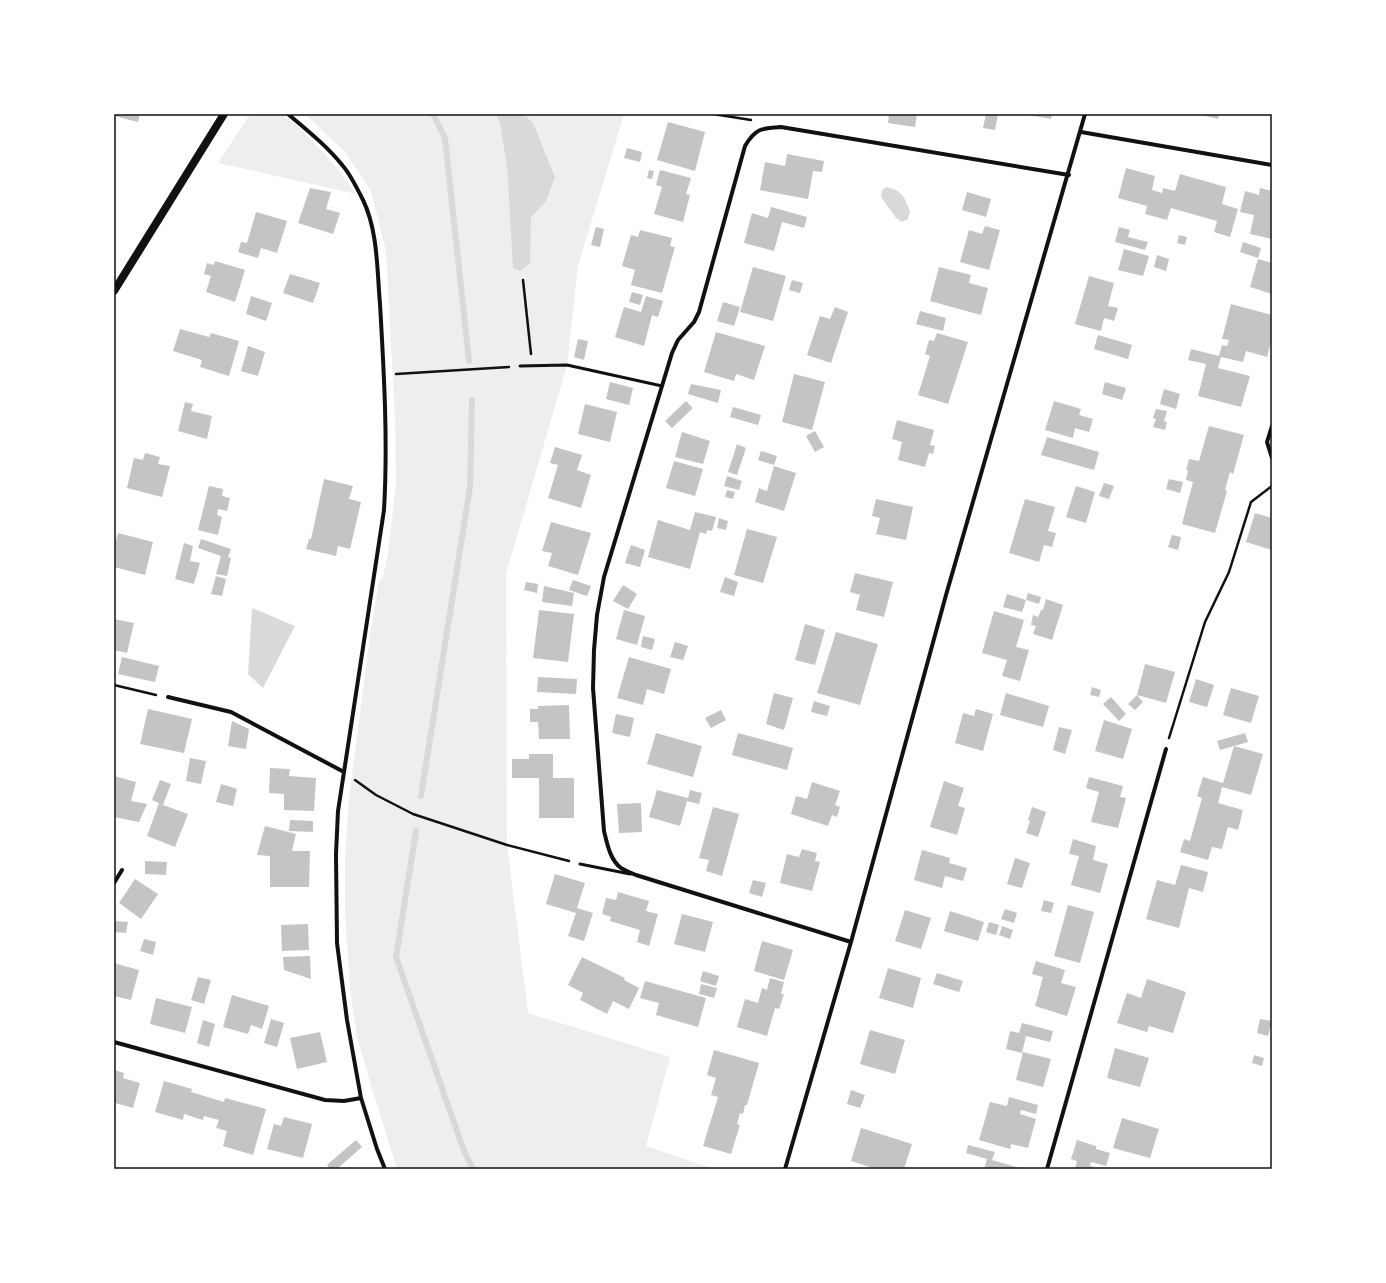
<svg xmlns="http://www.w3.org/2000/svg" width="1386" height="1283" font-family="Montserrat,sans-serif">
<rect width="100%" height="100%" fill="#fff"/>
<path fill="#eee" d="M250,114H281L294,123L322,151L342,174L356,194L218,163Z
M305,114H624L578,266L567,365L506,574L507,845L528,1013L670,1057L646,1146L714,1169H397L370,1082L357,1037L350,988L345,914V859L349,798L371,628L379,582L383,577L388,554L396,484L395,420L386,251L371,191L345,152Z"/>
<path fill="#d9d9d9" d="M496,114H524L533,123L555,177L546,201L531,217L530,263L521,271L513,268L507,165L500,124Z
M887,187C903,191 904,197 910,211L908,219L902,222L896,218L881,197L882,190Z
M252,608L295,626L263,688L248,674Z"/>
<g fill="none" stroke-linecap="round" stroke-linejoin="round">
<path stroke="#d9d9d9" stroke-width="6" d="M433,114L445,138L469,361
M421,796L470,487L472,400
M416,831L396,957L464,1151L473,1169"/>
</g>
<path fill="#c4c4c4" d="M114,114H140L138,122L114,116Z
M889,114H917L915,127L888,123Z
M986,114H998L995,130L983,128Z
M1024,114H1052L1051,119Z
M1197,114H1219L1218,119Z
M668,122L705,132L695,171L657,160Z
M627,148L642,152L640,162L624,158Z
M787,154L824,161L822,172L813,171L808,199L760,190L765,162L785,166Z
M1126,168L1155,176L1152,190L1162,193L1163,188L1175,191L1180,174L1226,187L1222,204L1238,209L1230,237L1214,232L1217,221L1171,208L1167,220L1145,214L1147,206L1118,198Z
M649,170L654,171L652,179L647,178Z
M660,170L691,178L686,194L690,195L683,222L654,214L662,187L656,185Z
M310,188L331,192L326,209L340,213L333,234L298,223Z
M1260,188L1272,191V239L1250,234L1254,215L1240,212L1245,191L1259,195Z
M967,192L991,199L986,217L962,210Z
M771,207L807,217L804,228L782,222L774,251L744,243L752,213L768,218Z
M256,212L287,221L277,253L261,248L258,258L238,252L241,242L247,243Z
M985,226L1000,230L989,270L960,262L969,230L982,234Z
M596,227L604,229L600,247L591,245Z
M1119,227L1130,230L1128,237L1148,242L1145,250L1115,242Z
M640,230L672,238L670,246L675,247L662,293L631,285L635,270L622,266L631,235L638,237Z
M1179,235L1187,237L1185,245L1177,243Z
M1243,242L1261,248L1258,258L1240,252Z
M1124,249L1149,256L1143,276L1118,270Z
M1157,255L1169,259L1166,271L1154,267Z
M1258,259L1272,263V294L1250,287Z
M215,261L245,270L235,302L206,292L211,276L204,274L207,263L214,265Z
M753,267L786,276L773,321L740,312Z
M939,267L971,275L969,283L988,288L981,315L930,301Z
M290,274L320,283L313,303L283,293Z
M1089,276L1114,283L1108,306L1118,308L1114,321L1104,318L1101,331L1075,324Z
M792,280L803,283L800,293L789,290Z
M632,292L643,295L640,305L629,302Z
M251,296L272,303L266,321L246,314Z
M646,296L663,301L658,317L652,315L644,346L615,337L624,307L641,312Z
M723,302L740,307L734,326L717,321Z
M1231,304L1272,315V338L1267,357L1246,351L1243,362L1221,357L1218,368L1250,376L1241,407L1198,396L1206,364L1188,360L1191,349L1219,356L1222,345L1227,346L1229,340L1222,339Z
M835,307L848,312L831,363L807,355L820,316L830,319Z
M920,311L946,318L943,331L916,324Z
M180,329L209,337L211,333L239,341L229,376L200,367L202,360L173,351Z
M716,332L765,346L754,380L736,374L734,381L704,372Z
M937,333L968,342L948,404L918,395L930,356L925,354L929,340L934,341Z
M1098,335L1132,345L1128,359L1094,349Z
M578,339L588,341L584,360L574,357Z
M248,346L265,352L258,376L241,371Z
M794,374L825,382L812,430L782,422Z
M610,382L633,388L629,405L606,399Z
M1105,382L1126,388L1122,400L1102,394Z
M691,384L721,390L718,403L688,394Z
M1164,389L1180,394L1176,409L1160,404Z
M686,401L693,408L672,428L665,421Z
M1054,401L1081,409L1079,415L1093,419L1089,432L1075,428L1073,438L1045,430Z
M185,402L193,404L191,411L212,416L207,439L178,431Z
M585,404L617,412L610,442L578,434Z
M733,407L761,415L758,425L730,417Z
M1156,409L1167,411L1164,421L1167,422L1165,430L1153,427L1156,419L1153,418Z
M897,420L934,430L930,445L935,446L933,454L929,453L925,467L898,460L902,442L892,439Z
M1209,426L1244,435L1233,474L1230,472L1225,490L1227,491L1215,533L1182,524L1193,482L1186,480L1188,470H1186L1189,459L1199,461Z
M815,431L824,447L815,452L806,436Z
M682,432L710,441L703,464L675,457Z
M1047,437L1099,452L1094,470L1041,455Z
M737,444L746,448L737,475L728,472Z
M555,447L582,455L577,470L591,475L581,508L548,498L558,465L550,463Z
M761,451L777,456L774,465L758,460Z
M145,453L160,457L158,464L170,466L162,497L127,488L134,458L143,460Z
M674,461L703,469L695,496L666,488Z
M774,466L796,473L784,511L755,502L759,488L767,491Z
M727,476L742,481L739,490L724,486Z
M324,479L353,486L349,499L361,502L350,549L338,546L336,556L306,549L309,539H311Z
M1169,479L1183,482L1180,493L1166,489Z
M1104,483L1114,486L1109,499L1099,496Z
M209,486L223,489L222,496L230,498L227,511L218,509L217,515L222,517L218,535L198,530Z
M1076,486L1095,492L1086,523L1066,517Z
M727,490L735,492L733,499L725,497Z
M876,499L913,507L906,540L876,534L880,518L872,516Z
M1025,499L1055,507L1048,531L1056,533L1052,547L1044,545L1039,562L1009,553Z
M695,512L716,517L712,531L707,530L706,534L700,532L690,569L648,557L658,520L690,530Z
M1255,513L1272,518V550L1246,542Z
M719,518L728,521L726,530L717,528Z
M551,522L591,533L578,575L548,566L552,553L542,551Z
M747,529L777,537L763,583L734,575Z
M118,533L153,542L145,575L114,567V548Z
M1172,535L1181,537L1178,550L1168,547Z
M201,539L231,549L228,557L231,558L227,576L216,574L221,556L198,548Z
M184,543L193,546L190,561L200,563L194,584L175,579Z
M631,545L645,550L640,567L625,563Z
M855,573L893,582L884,617L856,610L860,595L850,592Z
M216,576L226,579L222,596L211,594Z
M725,577L738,582L734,596L720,592Z
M573,580L591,586L587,596L569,590Z
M526,582L538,584L537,593L524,590Z
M623,585L637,594L628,609L613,601Z
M544,586L574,593L572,606L542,602Z
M1028,593L1041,597L1039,604L1026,600Z
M1007,594L1026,600L1022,612L1003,607Z
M1046,599L1063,605L1052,640L1033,634L1036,626L1031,625L1033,615L1038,617L1041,610H1043Z
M539,610L574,614L568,662L533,658Z
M624,610L645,616L637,645L616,639Z
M994,611L1024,620L1016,647L1029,650L1020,681L1002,676L1007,660L982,653Z
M114,619L134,623L127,653L114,650Z
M805,624L825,630L815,665L795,660Z
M836,632L878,644L860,705L817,693Z
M643,636L655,639L652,650L641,647Z
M675,642L688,646L683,660L670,657Z
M122,657L159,666L155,682L118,674Z
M629,657L671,669L664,694L647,689L643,705L617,698Z
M1145,664L1175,672L1166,703L1137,695Z
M538,677L577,679L576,694L537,692Z
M1196,679L1214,685L1207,707L1189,702Z
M1092,687L1101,690L1099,697L1090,695Z
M1231,688L1259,696L1251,723L1223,715Z
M774,693L793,698L784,730L766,724Z
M1006,693L1049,706L1043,727L1000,715Z
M1137,695L1143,702L1135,710L1128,704Z
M1111,697L1126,714L1119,721L1103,704Z
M814,701L830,706L827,716L811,712Z
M569,705L570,739H539L538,722H530V709H538V706Z
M148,709L192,719L184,753L140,744Z
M976,709L993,714L983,751L955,743L963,713L974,716Z
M721,710L726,720L711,728L705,718Z
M616,714L634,718L630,737L612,733Z
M1104,720L1132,729L1123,759L1095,751Z
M232,721L249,729L246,749L228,746Z
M1059,727L1072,730L1065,754L1053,750Z
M656,733L702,746L693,777L647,764Z
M738,733L793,748L787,770L732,755Z
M1245,733L1248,742L1220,750L1217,741Z
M1234,746L1263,754L1251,795L1222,787L1218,803L1243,810L1238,830L1228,827L1222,849L1212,847L1208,860L1180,852L1184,839L1190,841L1202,798L1197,796L1203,777L1223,783Z
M529,754H553V778H574V818H539V778H512V759H529Z
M190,758L206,761L201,784L186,781Z
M270,768L290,769L289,776L316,778L314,811L284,810V794L269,793Z
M114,776L136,782L131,801L147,804L139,822L114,817Z
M1089,777L1123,786L1120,797L1126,798L1118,828L1091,822L1099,792L1086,788Z
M160,780L171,784L163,805L188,814L175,847L147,836L159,803L152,800Z
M944,781L964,788L958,806L965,808L957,835L930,827Z
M812,782L840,791L835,805L840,807L837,817L832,815L828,826L791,814L796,796L807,799Z
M221,784L237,789L233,806L216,802Z
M657,790L688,798L690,790L702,793L699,804L687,801L680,826L649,817Z
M641,803L642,832L619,833L617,804Z
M713,807L739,814L722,876L706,871L709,860L699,858Z
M1032,807L1046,812L1038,837L1026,833L1030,821L1028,820Z
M290,820L313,821V832L289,831Z
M265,826L296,834L292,851H310L309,887H270V856L257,855Z
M1073,839L1096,846L1093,860L1108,864L1100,893L1071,885L1079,856L1069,854Z
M802,849L817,853L815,861L820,862L812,891L780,883L787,854L799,857Z
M922,850L950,858L949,863L967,868L963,881L945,876L942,888L914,880Z
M1015,858L1030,863L1022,888L1007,884Z
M145,861L167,862L166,875L145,874Z
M1181,865L1208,872L1203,892L1189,888L1179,928L1146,919L1157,880L1175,885Z
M555,874L585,883L577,908L593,913L584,941L568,936L576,913L546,904Z
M135,879L158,894L141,919L119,903Z
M753,880L766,883L762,897L749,893Z
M618,892L649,901L646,911L658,914L649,946L637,942L640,930L610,921L611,917L602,914L606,898L616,900Z
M1044,900L1054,903L1051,913L1041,911Z
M1068,905L1094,912L1080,963L1054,956Z
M1005,909L1017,913L1014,923L1001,919Z
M905,910L931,918L921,949L895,941Z
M950,911L984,922L978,941L944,931Z
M682,914L713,922L705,952L674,944Z
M114,921L128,922L126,933L114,932Z
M989,922L999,925L996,935L986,932Z
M308,924L309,950L282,951L281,925Z
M1002,926L1013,930L1010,939L999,935Z
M144,939L156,942L153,955L140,951Z
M762,941L793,950L784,980L754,971Z
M310,956L311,979L284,970L283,957Z
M582,957L625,978L624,980L639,988L629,1009L613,1001L607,1014L580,1000L583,993L568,985Z
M1036,961L1065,970L1061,983L1076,987L1067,1016L1035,1006L1043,977L1032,974Z
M114,963L139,970L131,1000L114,996Z
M888,968L921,978L913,1008L879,998Z
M703,971L719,976L716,986L700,981Z
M937,973L963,981L959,992L933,984Z
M198,977L211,980L204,1004L191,1000Z
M770,978L784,982L781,994H784L779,1009L775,1008L767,1036L737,1027L745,999L758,1003L762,988L767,990Z
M1147,979L1186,992L1173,1033L1149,1026L1147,1032L1117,1023L1127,993L1141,998Z
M645,981L706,998L698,1027L656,1015L659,1003L640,998Z
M701,984L717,988L714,998L699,994Z
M232,995L269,1006L262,1029L251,1025L248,1034L223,1027Z
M156,998L192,1007L185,1033L150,1024Z
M271,1019L284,1023L277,1047L264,1043Z
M1260,1019L1272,1021L1268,1036L1257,1033Z
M203,1020L215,1024L209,1047L197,1043Z
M1022,1023L1053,1031L1050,1042L1026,1036L1022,1053L1006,1049L1010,1031L1019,1033Z
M870,1030L905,1040L895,1074L860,1064Z
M320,1032L327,1062L297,1069L290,1038Z
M1115,1048L1149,1058L1140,1087L1107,1078Z
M714,1050L759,1063L747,1105H745L743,1114L740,1113L737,1124L740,1125L731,1154L703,1146L718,1097L711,1095L716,1078L707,1075Z
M1023,1052L1051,1059L1043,1087L1016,1080Z
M1254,1055L1264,1058L1262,1066L1252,1063Z
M114,1070L124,1073L123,1078L140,1083L133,1108L115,1103L114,1106Z
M164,1081L192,1089L191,1092L224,1102L225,1098L266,1109L253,1155L223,1146L227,1131L216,1128L219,1120L204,1116L203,1120L184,1114L183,1120L155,1112Z
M851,1090L865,1095L860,1108L847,1104Z
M1009,1097L1038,1105L1036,1114L1021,1110L1020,1114L1036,1119L1028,1148L1011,1144L1010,1149L979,1140L990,1102L1007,1106Z
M284,1117L312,1124L303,1158L267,1149L274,1124L281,1126Z
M1122,1118L1159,1129L1150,1158L1113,1148Z
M861,1128L912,1144L904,1169H876L851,1161Z
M356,1140L362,1147L337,1169H330L327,1165Z
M1077,1140L1096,1146V1149L1110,1153L1106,1166L1091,1162L1090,1166L1094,1167V1169H1075L1077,1161L1071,1159Z
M968,1145L995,1152L992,1160L1023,1169H984L987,1159L966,1153Z"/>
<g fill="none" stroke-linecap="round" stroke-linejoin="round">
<path stroke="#111" stroke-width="2.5" d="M713,114L751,120
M523,280L531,354
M396,374L509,367
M114,685L156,695
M1169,738L1205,622L1229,572L1251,502L1272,486
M355,780L376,795L413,814L507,845L569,861"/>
<path stroke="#111" stroke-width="3" d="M520,366L567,365L662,386
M580,864L630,874"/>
<path stroke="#111" stroke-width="4" d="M288,114C307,130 327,146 343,166C350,174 358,190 363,200C378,231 377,270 380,304C384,373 388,441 384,510L344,772L338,811L336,854L337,943L347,1020L361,1098L377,1149L385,1169
M1081,132L1272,165
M1272,426L1267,442L1272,458
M168,697L231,712L344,772
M114,883L122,870
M851,942L636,875C631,873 626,871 621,868C610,860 607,843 604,831L593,688L594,650L597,615L604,577L672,353L678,340L694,322L699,312L745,146C755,129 761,128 781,127L1069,175
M114,1042L325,1100L344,1101L361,1098
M785,1169L851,942L946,595L1085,114
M1047,1169L1166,749"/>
<path stroke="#111" stroke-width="8" d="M114,291L224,114"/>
</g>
<rect width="1386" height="1283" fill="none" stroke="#ffffff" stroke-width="230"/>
<rect x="115" y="115" width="1156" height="1053" fill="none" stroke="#111" stroke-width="1.5"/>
</svg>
